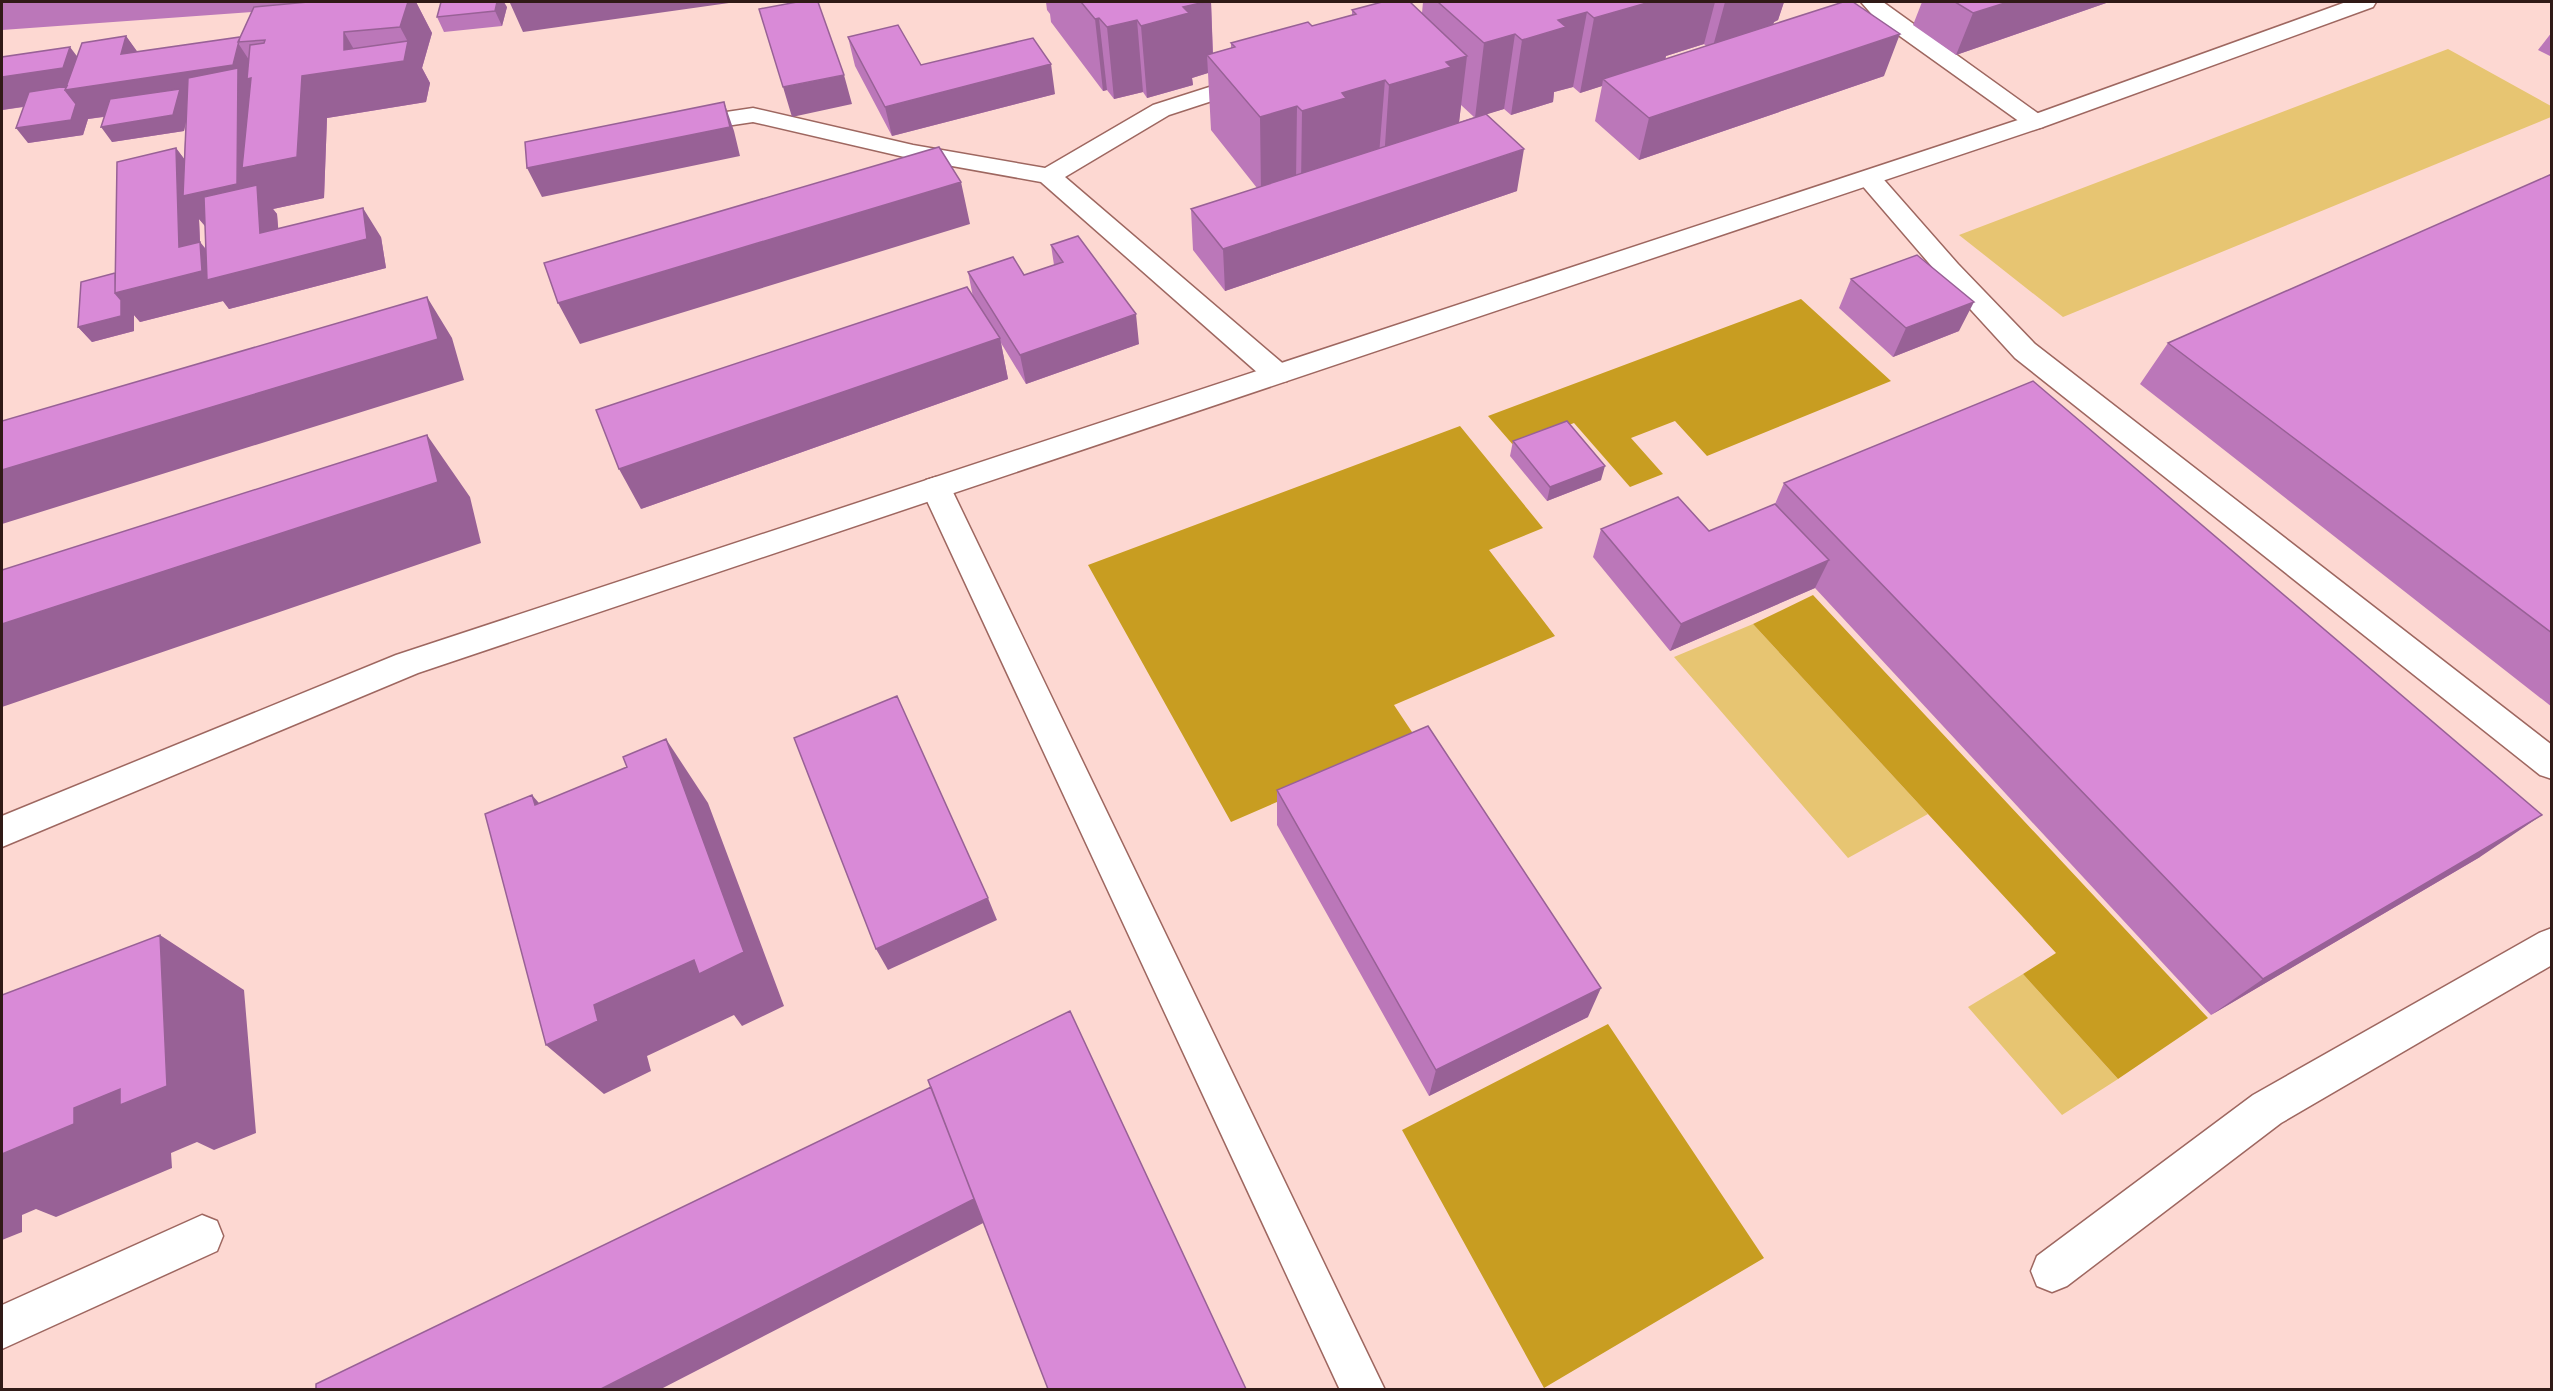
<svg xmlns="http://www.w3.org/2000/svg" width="2553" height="1391" font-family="'DM Sans',sans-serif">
<rect width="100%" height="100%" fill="#fdd8d2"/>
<path fill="#e7c572" d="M2448,49L2551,106V117L2063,317L1959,235Z
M1753,624L1928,814L1848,858L1674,657Z
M2023,974L2118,1079L2062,1115L1968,1007Z"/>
<path fill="#c89d21" d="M1801,299L1891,381L1707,456L1675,421L1631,438L1663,474L1630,487L1574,423L1514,446L1488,416Z
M1460,426L1543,528L1489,550L1555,636L1394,705L1418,741L1231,822L1088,565Z
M1813,595L2208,1018L2118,1079L2023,974L2056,953L1753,624Z
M1608,1024L1764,1258L1544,1388L1402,1130Z"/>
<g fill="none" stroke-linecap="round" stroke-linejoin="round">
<g stroke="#9e6760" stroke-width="3">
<path id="minor" d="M1861,2H1883L2043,117L2047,122L2043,127L2035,129L2027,127L1876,19Z
M1250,74L1258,76L1261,81L1258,86L1169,115L1065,177L1287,367L1291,374L1287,381L1277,383L1267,381L1041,182L913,159L753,122L686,132L678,130L674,125L678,120L686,118L753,108L913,145L1045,168L1153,105Z
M1869,171L1878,173L1958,264L2035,344L2552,745V779L2540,775L2015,358L1940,276L1860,183L1857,178L1860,173Z
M936,477L946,480L951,488L1385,1390H1340L921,488L926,480Z
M2552,928V965L2281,1123L2067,1286L2052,1292L2037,1286L2031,1271L2037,1256L2253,1095L2539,933Z
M202,1215L217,1221L223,1236L217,1251L2,1349V1305Z"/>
</g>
<g stroke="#9e6760" stroke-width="3">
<path id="major" d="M2346,2H2376L2373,7L2043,127L418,673L2,847V816L396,655L2027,117Z"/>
</g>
<use href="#minor" fill="#fff" fill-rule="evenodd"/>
<use href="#major" fill="#fff" fill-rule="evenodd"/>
</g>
<path fill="#bb77b9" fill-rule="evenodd" d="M2,2H416L432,33L422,68L430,83L426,102L327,118L324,198L273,209L277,214L278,229L381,237L386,268L229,309L223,301L140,322L134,315V331L92,342L78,327L115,273L176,148L184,159L186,121L184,131L112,142L104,117L88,119L83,135L28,143L24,107L2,110V57H77L126,36L137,52L240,37L252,12L2,30ZM199,219L205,226L206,249L200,242Z
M1046,2H1211L1213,53L1231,48V43L1312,26L1352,15V10L1422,13L1423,2H1784L1778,20L1774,22L1773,24L1884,76L1639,160L1595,121L1602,86L1580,93L1573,87L1554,92L1553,102L1511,115L1504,109L1486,114L1517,191L1225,291L1193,250L1191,209L1257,188L1211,130L1208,73L1192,78L1193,85L1147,98L1143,92L1114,99L1107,90L1103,91L1051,22L1050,14L1047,10ZM1704,44L1706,46L1665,59L1666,56ZM1461,105L1474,117L1459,122Z
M1922,2H2109L1956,55L1913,25Z
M507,7L502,26L444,32L437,17Z
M2552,32V57L2538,50Z
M848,37L921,65L1055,94L892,136L855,66Z
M2552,174V707L2140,384L2168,343Z
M1051,245L1139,344L1026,384L1001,343L1008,379L641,509L973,297L968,272L1024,275L1054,265Z
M1851,279L1959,331L1893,357L1839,308Z
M1513,441L1601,480L1547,501L1510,456Z
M1784,483L2480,857L2211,1015L1815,588L1670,651L1593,557L1601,529L1709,531L1775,504Z
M1277,790L1588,1017L1429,1096L1277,825Z"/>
<path fill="#986196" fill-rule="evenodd" d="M408,2H416L432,33L422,68L430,83L426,102L327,118L324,198L273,209L277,214L281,261L363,208L381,237L386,268L229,309L223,301L140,322L134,315V331L92,342L78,327L115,293L179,247L176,148L198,177L190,104L184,131L112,142L101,127L175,106L88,119L83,135L28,143L16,128L72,99L2,110V77L70,47L92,76L121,54L126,36L147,65L238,43L257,72L302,76L344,50V32L364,67L408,42L400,27ZM199,219L205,226L222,271L200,242Z
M497,2H504L507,7L502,26L495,11Z
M518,2H736L523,32L510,3Z
M1200,2H1211L1213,61L1207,55L1208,73L1192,78L1193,85L1147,98L1141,26L1183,7Z
M1650,2H1715L1704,44L1666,56L1664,66L1603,79L1602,86L1580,93L1594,18Z
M1725,2H1784L1778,20L1774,22L1771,32L1712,50Z
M2008,2H2109L1956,55L1973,13Z
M1587,12L1573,87L1554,92L1553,102L1511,115L1522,40L1558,20Z
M1099,18L1107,90L1103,91L1095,19Z
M1137,20L1143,92L1114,99L1107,27Z
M1515,34L1504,109L1475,118L1484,43Z
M1900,34L1884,76L1639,160L1649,118Z
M1467,56L1458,131L1384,160L1389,85L1446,62Z
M1051,64L1055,94L892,136L885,107Z
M844,75L852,104L792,117L783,87Z
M1385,80L1379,155L1301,186L1302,111L1342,93Z
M724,102L734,131L740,156L542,197L527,168Z
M1297,106L1296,181L1261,192L1260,117Z
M1524,149L1517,191L1225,291L1223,249Z
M961,182L970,224L580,344L558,303Z
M427,297L452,338L464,380L2,524V470Z
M1974,302L1959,331L1893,357L1906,328Z
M1136,314L1139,344L1026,384L1020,355Z
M1000,338L1008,379L641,509L619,469Z
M427,435L470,497L481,543L2,707V624Z
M1605,466L1601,480L1547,501L1550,487Z
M1829,560L1815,588L1670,651L1681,624Z
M666,739L708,803L784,1006L742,1026L734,1015L647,1056L651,1071L604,1094L546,1045L594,1005Z
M532,795L585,856L535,805Z
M2542,815L2480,857L2211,1015L2263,979Z
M988,898L997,920L888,970L876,949Z
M160,935L244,990L256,1133L214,1150L197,1142L171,1153L172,1168L56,1217L36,1209L22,1215V1232L2,1240V1154L74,1108Z
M1601,988L1588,1017L1429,1096L1436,1070Z
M975,1198L989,1220L661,1389H601Z"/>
<path fill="#d98ad7" stroke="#986196" stroke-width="1.5" d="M308,2H408L400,27L344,32V50L408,41L404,61L302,76L297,157L242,168L251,78L247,79L250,45L264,43L265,40L238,42L254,7Z
M441,2H497L495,11L437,17Z
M797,2H818L844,75L783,87L759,9Z
M1081,2H1205L1183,7L1189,13L1141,26L1137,20L1107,27L1099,18L1095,19Z
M1382,2H1410L1467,56L1446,62L1451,67L1389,85L1385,80L1342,93L1346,98L1302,111L1297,106L1260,117L1207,55L1235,47L1231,43L1308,22L1312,26L1356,14L1352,10Z
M1438,2H1650L1594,18L1587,12L1558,20L1566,27L1522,40L1515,34L1484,43Z
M1843,2H1853L1900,34L1649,118L1603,79Z
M1955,2H2008L1973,13Z
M898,25L921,65L1033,38L1051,64L885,107L848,37Z
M126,36L121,54L240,37L233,65L65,90L82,43Z
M70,47L63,68L2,77V57Z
M238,68L237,184L183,196L188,78Z
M67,86L65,90L76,104L71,120L16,128L29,92Z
M180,89L173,115L101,127L110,99Z
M724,102L730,127L527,168L525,142Z
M1486,114L1524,149L1223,249L1191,209Z
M939,147L961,182L558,303L544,263Z
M176,148L179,247L200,242L202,271L115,293L117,162Z
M2552,174V633L2168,343Z
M257,185L260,233L363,208L367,239L207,280L204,197Z
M1078,236L1136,314L1020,355L968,272L1013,257L1024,275L1063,262L1051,245Z
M1917,255L1974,302L1906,328L1851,279Z
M115,273V293L121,300V316L78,327L81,282Z
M967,287L1000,338L619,469L596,410Z
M427,297L438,339L2,470V421Z
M2033,381L2542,815L2263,979L1784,483Z
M1567,421L1605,466L1550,487L1513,441Z
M427,435L438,482L2,624V570Z
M1678,497L1709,531L1775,504L1829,560L1681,624L1601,529Z
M897,696L988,898L876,949L794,738Z
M1428,726L1601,988L1436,1070L1277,790Z
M666,739L744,952L699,974L694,960L594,1005L598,1021L546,1045L485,814L532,795L535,805L627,767L623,757Z
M160,935L167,1086L120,1105V1089L74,1108V1124L2,1154V995Z
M1070,1011L1246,1389H1048L928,1080Z
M931,1087L974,1199L601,1389H316V1384Z"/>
<rect width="2553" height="1391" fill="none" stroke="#301a17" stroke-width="6"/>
</svg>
